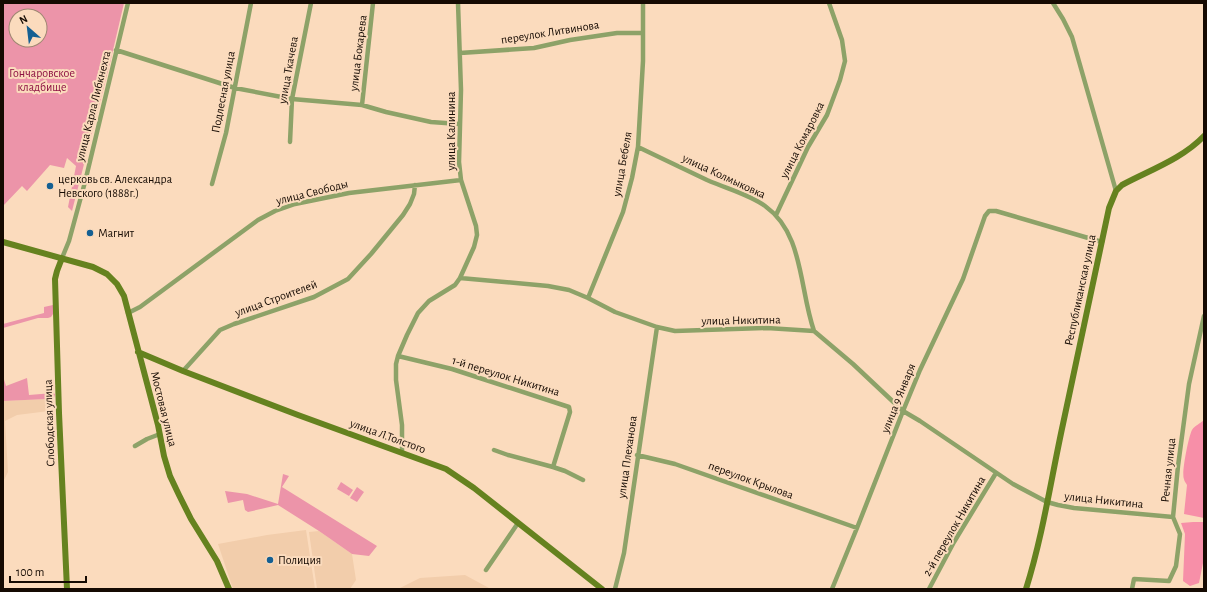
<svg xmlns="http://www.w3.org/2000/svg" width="1207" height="592" font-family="'Alegreya Sans',sans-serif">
<rect width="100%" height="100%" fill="#fbdbbd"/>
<path fill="#f2cdab" d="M48,399L49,411L17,415L5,421L8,472L3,482V401Z
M306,530L315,589H233L218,544L267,535Z
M319,531L352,554L356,580L350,589H317L309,532Z
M465,575L489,588L488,589H398L420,578Z"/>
<path fill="#ec94a9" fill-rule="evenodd" d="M3,3H124L110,63L72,211L68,207L76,166L67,158L64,168L50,165L27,191L22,186L3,206ZM16,16H40V40H16Z
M53,305V314L51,317L48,318H38L3,328V324L44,313V307Z
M3,376L6,386L27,378L29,395L53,393L55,394L54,398L53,400H48L47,399L3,401Z
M283,474L289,476L282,487L377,546L369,556L352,554L319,531L278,505L248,512L245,510L243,500L228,503L225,491L247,494L278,504Z
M341,482L353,490L349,496L337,489Z
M357,487L364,492L357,502L350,498Z"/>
<path fill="#f78fa8" d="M1204,420V518L1184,514L1187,485C1186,483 1184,481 1184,479C1181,474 1189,435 1192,430C1195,425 1200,424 1204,420Z
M1193,522H1204V558L1199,583L1190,586L1183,581L1185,534L1181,523Z"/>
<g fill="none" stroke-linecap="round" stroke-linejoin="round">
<path stroke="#8da268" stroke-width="4.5" d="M458,3L461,90L459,162L461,180L476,226L477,235L474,247L460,278
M1053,3L1063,19L1072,37L1116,191
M116,50L235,88L292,99L362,105L386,112L431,122L459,124
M460,53L534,48L570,40L617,33H643
M362,105L373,3
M290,142L292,99L311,3
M638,147C661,158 684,169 707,180C744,196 775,199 792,242C803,270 804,302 814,331
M212,184L226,133L251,3
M776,215L808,147L827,115L840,80L845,61L842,40L829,3
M62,258L69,241L85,182L128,3
M588,298L623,212L632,178L638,147L643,61V3
M128,313L140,307L258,220L275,211L295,204L349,193L461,180
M398,356L452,369L569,407L570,412L553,467L508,455L494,450
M183,371L220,330L234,324L314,297L348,279L371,254L403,215L410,204L414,194L415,185
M135,446L147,439L160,434
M402,453V425L396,380V364L398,356L407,335L418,313L429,301L455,285L460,278L548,286L569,290L588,298L615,312L657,327L675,331L767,328L814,331L853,364L903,411L920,421L1013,484L1047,502L1058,505L1074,508L1173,517
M637,455L675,464L857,528
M553,467L565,471L583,480
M486,570L518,523
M615,589L624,553L657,327
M832,589L857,528L903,411L920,370L963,279L985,216L989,211H996L1102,242
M929,589L954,542L996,473
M1132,589L1134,579L1169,581L1176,566L1180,534L1173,517L1178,466L1189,384L1204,316"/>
<path stroke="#65821f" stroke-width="6" d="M3,242L93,267L107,274L117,284L124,296L158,425L164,456L170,476L179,495L191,519L217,561L229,589
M62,258L57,271L55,279L59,413L67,589
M138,352L183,371L298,415L446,469L474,488L602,589
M1026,589C1043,535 1051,479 1063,424C1078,352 1094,280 1109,208L1116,191L1122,185C1150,170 1182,159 1204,136"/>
</g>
<g fill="#145f92" stroke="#fbdbbd" stroke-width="1.5">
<circle cx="50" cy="186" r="4"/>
<circle cx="90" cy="233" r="4"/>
<circle cx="270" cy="560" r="4"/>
</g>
<g text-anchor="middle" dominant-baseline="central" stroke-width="4" stroke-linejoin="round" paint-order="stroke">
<g font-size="12" fill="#150a02" stroke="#fbdbbd">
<text transform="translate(550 32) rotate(-9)">переулок Литвинова</text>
<text transform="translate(358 53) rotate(-83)">улица Бокарева</text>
<text transform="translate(288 70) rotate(-80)">улица Ткачева</text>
<text transform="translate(223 92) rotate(-79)">Подлесная улица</text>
<text transform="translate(93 106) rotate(-76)">улица Карла Либкнехта</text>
<text transform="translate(451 131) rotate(-90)">улица Калинина</text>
<text transform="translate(802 140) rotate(-63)">улица Комаровка</text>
<text transform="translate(622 164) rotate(-80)">улица Бебеля</text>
<text transform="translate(724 176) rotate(25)">улица Колмыковка</text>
<text transform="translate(312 192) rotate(-14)">улица Свободы</text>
<text transform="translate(1080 290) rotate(-78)">Республиканская улица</text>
<text transform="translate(276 298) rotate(-20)">улица Строителей</text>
<text transform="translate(741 320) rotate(-1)">улица Никитина</text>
<text transform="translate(506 376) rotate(17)">1-й переулок Никитина</text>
<text transform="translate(898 398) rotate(-68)">улица 9 Января</text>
<text transform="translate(164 409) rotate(76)">Мостовая улица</text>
<text transform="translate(49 423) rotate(-92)">Слободская улица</text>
<text transform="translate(388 436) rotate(20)">улица Л.Толстого</text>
<text transform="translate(627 457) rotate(-82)">улица Плеханова</text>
<text transform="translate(1168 470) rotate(-84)">Речная улица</text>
<text transform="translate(751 480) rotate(20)">переулок Крылова</text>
<text transform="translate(1104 500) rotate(6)">улица Никитина</text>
<text transform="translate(954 526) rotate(-60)">2-й переулок Никитина</text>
</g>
<g font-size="12" fill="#8d1142" stroke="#fbdbbd">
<text x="42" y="73">Гончаровское<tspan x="42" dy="14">кладбище</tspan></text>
</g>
<g font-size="12" fill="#150a02" stroke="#fbdbbd" text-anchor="start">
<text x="58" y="179">церковь св. Александра<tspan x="58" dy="14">Невского (1888г.)</tspan></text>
<text x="98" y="233">Магнит</text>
<text x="278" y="560">Полиция</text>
</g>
</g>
<rect width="1207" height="592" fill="none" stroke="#150a02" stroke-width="8"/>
<g transform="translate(28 28) rotate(332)"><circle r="19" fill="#fbdbbd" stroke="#9f8772"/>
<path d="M0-3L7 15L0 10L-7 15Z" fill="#145f92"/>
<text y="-6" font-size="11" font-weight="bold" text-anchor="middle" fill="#150a02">N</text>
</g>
<path d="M10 576v6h76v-6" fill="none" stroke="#150a02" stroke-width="2"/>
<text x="16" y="576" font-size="12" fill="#150a02" stroke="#fbdbbd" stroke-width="3" paint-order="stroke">100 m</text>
</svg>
